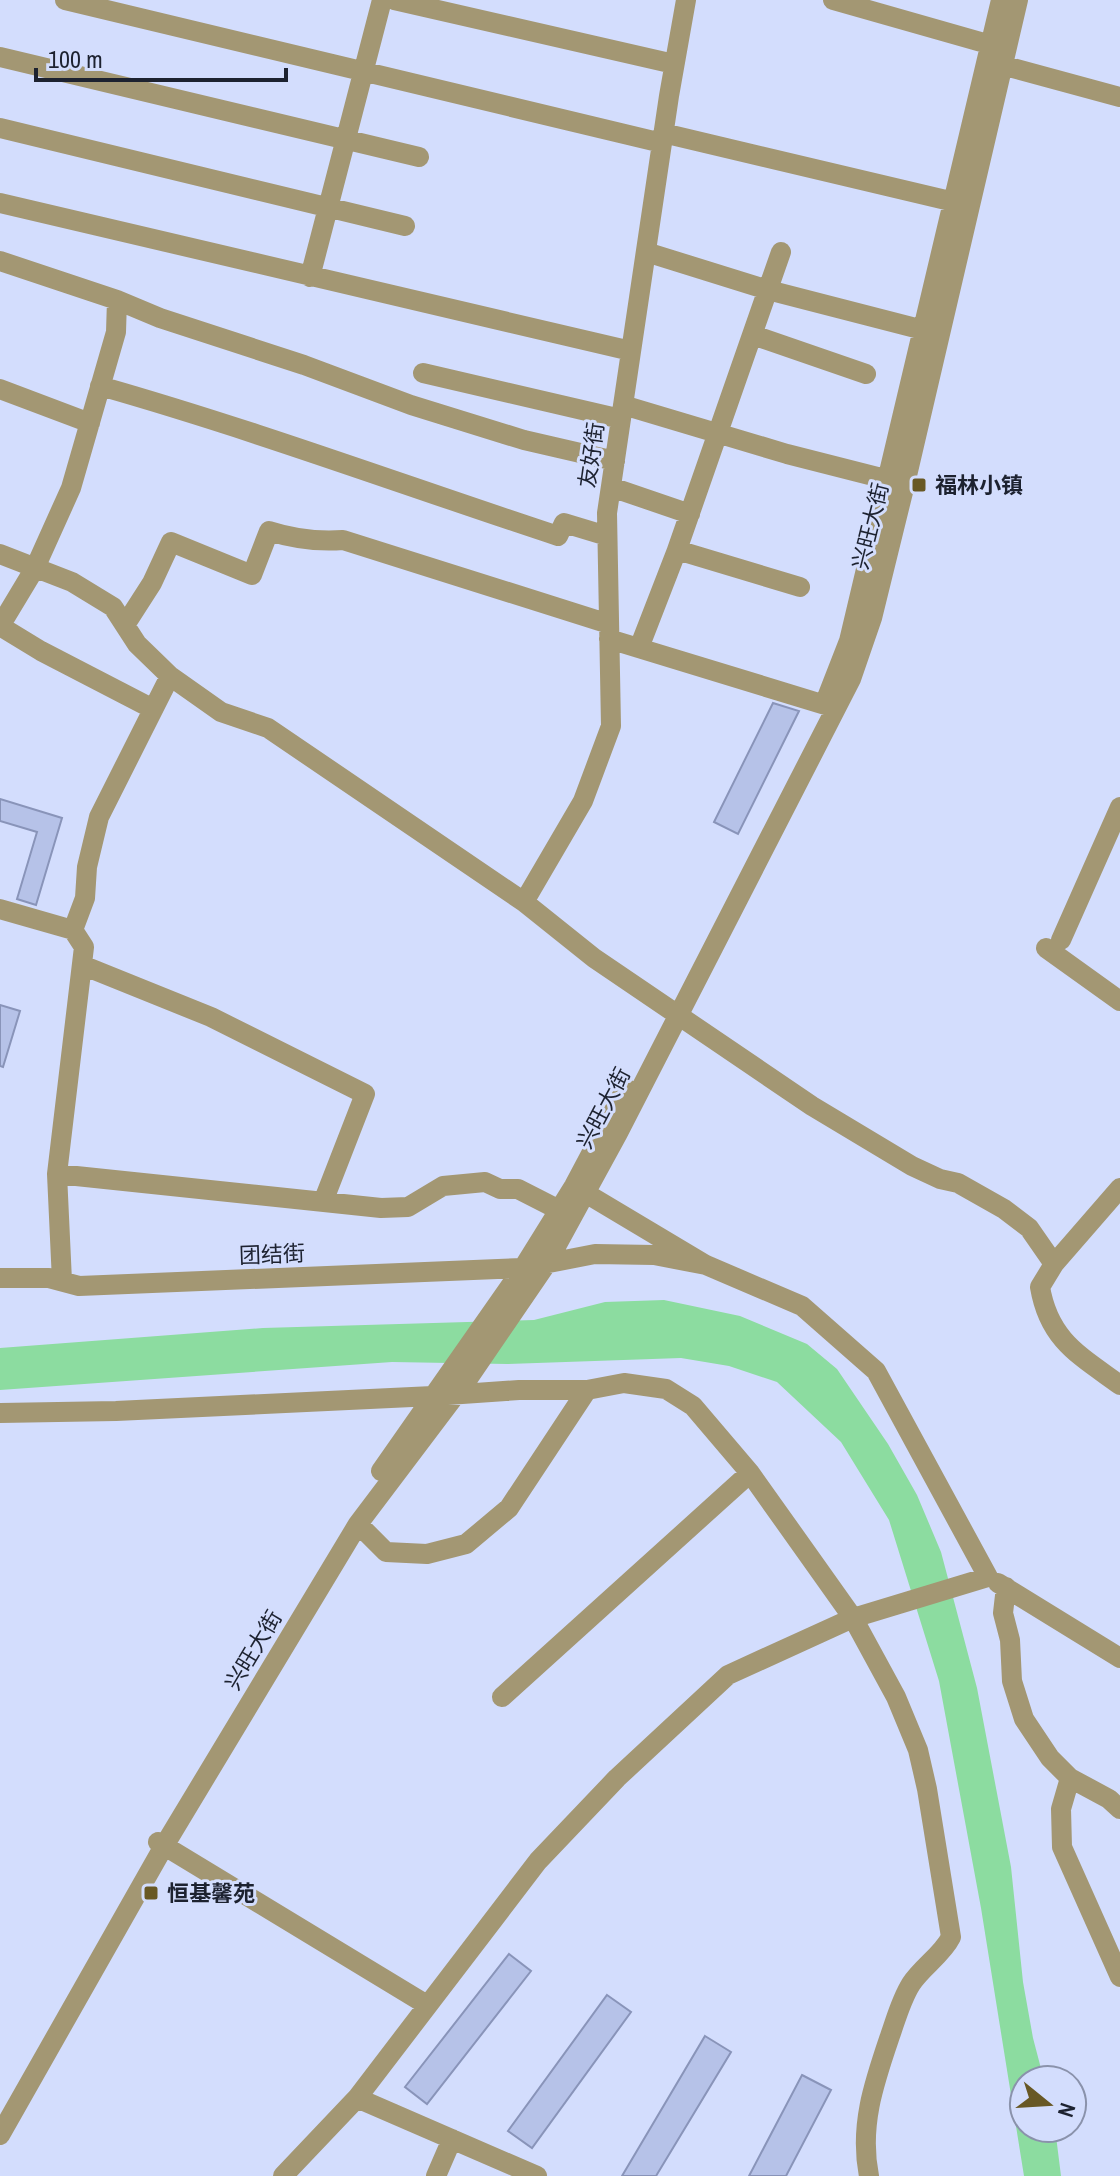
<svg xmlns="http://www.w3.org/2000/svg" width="1120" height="2176" font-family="'Archivo Narrow','Noto Sans SC',sans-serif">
<rect width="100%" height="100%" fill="#d3ddfd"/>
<path fill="#8cdca0" d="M664,1300L740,1316L807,1344L837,1369L888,1444L917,1495L941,1552L977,1688L1011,1867L1023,1982L1033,2038L1044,2080H1024V2128H1055L1061,2176H1024L981,1908L939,1681L889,1520L841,1442L777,1382L729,1366L681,1358L507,1364L392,1362L0,1390V1348L263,1328L534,1320L605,1302Z"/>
<path fill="#b6c2e8" stroke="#8994b9" stroke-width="2" d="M773,703L799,711L738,834L714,822Z
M0,799L62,818L36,905L17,899L37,832L0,821Z
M0,1005L20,1011L3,1067L0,1066Z
M509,1954L531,1971L427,2104L405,2087Z
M607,1995L631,2012L532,2148L508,2131Z
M705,2036L731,2052L656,2176H622Z
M802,2075L831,2090L786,2176H749Z"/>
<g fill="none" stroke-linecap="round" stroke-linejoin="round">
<path stroke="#a39773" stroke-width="20" d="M65,0L662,143
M394,0L674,64
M833,0L1002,48
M0,57L419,157
M991,62L1120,97
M0,128L405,226
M663,133L967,205
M0,203L631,351
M646,252L768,290L935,333
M0,261L117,300L160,318L304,365L411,405L524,440L615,461
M310,277L382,0
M753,335L866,374
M423,373L621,419
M100,386C255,430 406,486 558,536L564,523L607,536
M0,389L90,423
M623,405L787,454L897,482
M611,487L690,514
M677,550L800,587
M0,554L72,582L113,607L137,644L170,676L221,712L268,728L524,902L594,958L812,1106L912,1166L940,1179L958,1183L1004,1209L1029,1228L1054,1264L1040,1287C1049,1340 1079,1355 1120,1385
M125,625L152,583L171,542L252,575L269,531C294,539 316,542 343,540L609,624
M0,626L35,568L71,488L116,332L117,300
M0,626L41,651L153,709
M609,639L835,708
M639,648L677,550L781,252
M826,700L849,641L1001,0
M524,902L583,801L611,726L607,513L669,96L686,0
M0,909L73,930L84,947L57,1174L62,1281
M73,930L85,898L87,867L99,817L170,676
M1061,940L1120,807
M1046,948L1120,1001
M82,965L211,1017L365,1094L323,1202
M57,1174L381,1208L408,1207L443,1186L485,1182L500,1189H518L569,1215
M577,1188L706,1265L802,1306L876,1371L988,1577
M1054,1264L1120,1188
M0,1278H49L79,1286L523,1268L595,1254L654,1255L706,1265
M0,1413L116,1411L433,1396L519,1390H587L624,1383L666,1389L693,1406L750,1473L853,1618L896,1697L918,1750L927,1789L951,1937C942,1955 922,1967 911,1984C901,2000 896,2019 890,2036C874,2083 859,2126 869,2176
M381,1471L523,1268L574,1186L626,1088
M358,1524L386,1552L427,1554L466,1544L509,1508L587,1390
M998,1583L1120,1658
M1006,1587L1003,1613L1010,1640L1012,1681L1024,1719L1050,1758L1070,1778L1061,1809L1062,1847L1120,1977
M502,1697L750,1473
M1070,1778L1109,1799L1120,1809
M158,1842L427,2005
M357,2098L537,2176
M0,2135L164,1846L358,1524L469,1377L547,1263L618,1133L851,679L872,618L905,484L1018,0
M283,2176L357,2098L538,1861L617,1778L728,1675L853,1618L988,1577
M436,2176L452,2139"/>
</g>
<g fill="#685825" stroke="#d3ddfd" stroke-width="3">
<rect x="911" y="477" width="16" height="16" rx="4"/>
<rect x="143" y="1885" width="16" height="16" rx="4"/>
</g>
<g text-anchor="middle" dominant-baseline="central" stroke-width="6" stroke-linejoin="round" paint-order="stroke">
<g font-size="22" fill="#1d2230" stroke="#d3ddfd">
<text transform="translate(591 455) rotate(-82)">友好街</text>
<text transform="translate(870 526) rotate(-76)">兴旺大街</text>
<text transform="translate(603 1108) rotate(-62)">兴旺大街</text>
<text transform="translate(272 1254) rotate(-2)">团结街</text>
<text transform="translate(253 1650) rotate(-59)">兴旺大街</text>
</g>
<g font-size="22" font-weight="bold" fill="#1d2230" stroke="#d3ddfd" text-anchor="start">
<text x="935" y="485">福林小镇</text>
<text x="167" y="1893">恒基馨苑</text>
</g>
</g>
<g transform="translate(1048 2104) rotate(108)"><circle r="38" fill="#d3ddfd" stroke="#8a92ab" stroke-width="2"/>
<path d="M0-6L14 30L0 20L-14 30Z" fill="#685825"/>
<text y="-12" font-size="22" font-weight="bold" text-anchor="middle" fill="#1d2230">N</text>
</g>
<path d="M36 68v12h250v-12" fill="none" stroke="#1d2230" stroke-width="4"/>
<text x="48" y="68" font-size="24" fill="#1d2230" stroke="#d3ddfd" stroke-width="6" paint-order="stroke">100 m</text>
</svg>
